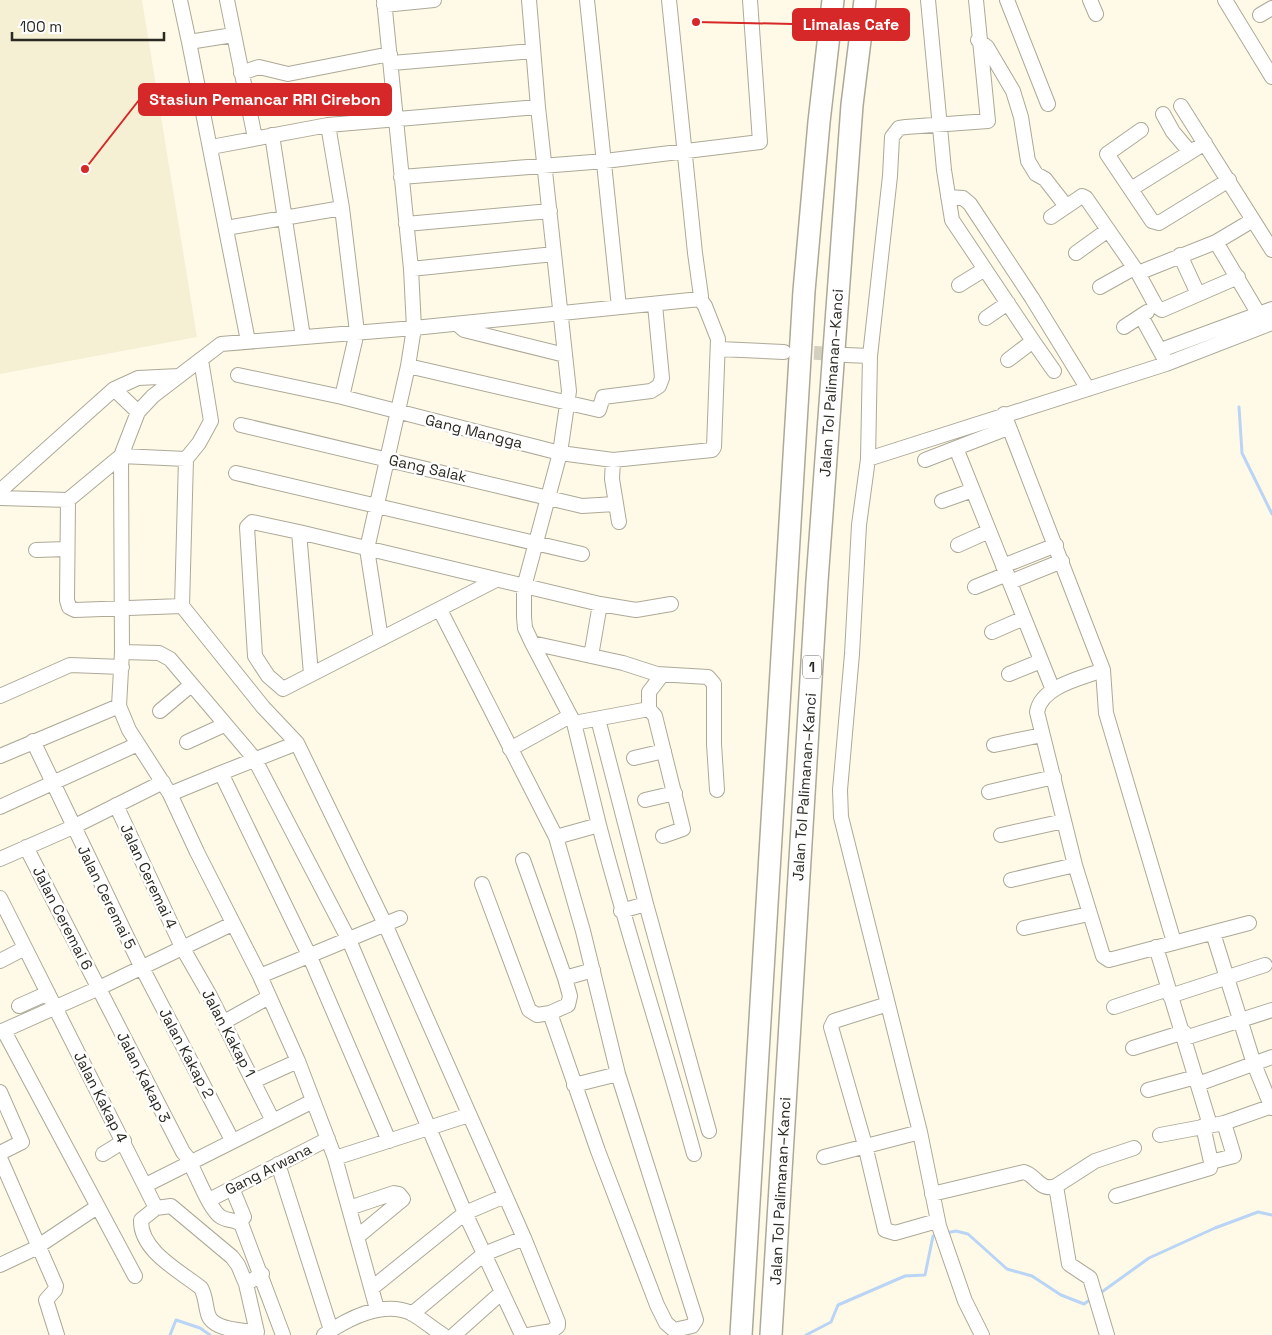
<svg xmlns="http://www.w3.org/2000/svg" width="1272" height="1335" font-family="'Space Grotesk',sans-serif">
<rect width="100%" height="100%" fill="#fefae7"/>
<path fill="#f5efd4" d="M0,0H142L197,337L0,374Z"/>
<g fill="none" stroke-linecap="round" stroke-linejoin="round">
<path stroke="#bad4f6" stroke-width="3" d="M1239,407L1242,453L1272,514
M946,1233L956,1231L968,1234L1007,1269L1032,1276L1061,1295L1084,1304L1091,1299
M1099,1294L1149,1258L1215,1228L1258,1212L1272,1215
M170,1335L176,1320L200,1328L210,1335
M806,1335L831,1322L838,1305L905,1276L925,1275L933,1236L938,1235"/>
<path stroke="#d4d0c0" stroke-width="14" stroke-dasharray="14 7" stroke-linecap="butt" d="M793,352L841,354"/>
<g stroke="#ada998" stroke-width="16">
<path id="minor" d="M180,0L189,42
M227,0L255,138
M529,0L538,107L569,391L560,453L524,587V617L525,628L532,643L574,723L599,825L556,837
M587,0L619,307
M928,0L944,170L952,220L1033,341L1008,360
M976,0L988,121L906,127L899,128L892,137L890,176L870,356L868,459L859,525L852,654L840,790L841,817L920,1132L939,1226L965,1301L982,1335
M1007,0L1048,104
M1090,0L1096,14
M1225,0L1272,77
M384,5L434,0
M1260,15L1272,8
M233,35L189,42L248,341
M978,40L987,47L1013,91L1021,117L1028,161L1036,174L1045,179L1066,206
M392,63L533,51
M241,73L259,67L288,74L390,54
M1181,106L1272,250
M248,107L311,93
M1163,114L1173,132L1190,152
M328,125L342,208L357,332L342,397
M1141,130L1107,154L1152,221L1159,223L1229,180
M272,135L303,337
M211,147L328,125L538,107
M401,177L605,161L760,142L750,0
M1131,189L1205,143
M948,197L963,198L970,204L1032,298L1088,389
M1051,217L1082,196L1086,198L1138,273L1216,242L1253,220
M406,224L550,211
M226,228L342,208
M1216,242L1264,323
M1076,253L1108,230
M1180,255L1198,294
M411,269L554,254
M1138,273L1156,306L1162,310L1238,277
M959,285L985,269
M1100,287L1134,268
M1141,316L1164,358
M986,318L1008,303
M457,324L464,330L565,355
M1124,327L1147,312
M1033,341L1054,371
M719,349L784,352
M1161,350L1272,309
M846,355L870,356
M408,366L599,410L603,397L651,391L659,386L662,378L655,305
M238,375L342,397L560,453L613,460L712,450L714,447L718,339L705,306L700,299L701,296L695,253L669,0
M114,389L138,378L179,376
M1004,414L1103,670L1106,713L1174,942
M241,425L582,506L615,504
M1008,428L956,448L1053,690
M186,459L182,606L263,707L297,743L385,924L524,1238L558,1322V1326L552,1331L528,1335
M868,459L1166,364L1272,323
M613,460L612,479L619,522
M925,460L956,448
M236,473L582,554
M0,491L114,389L138,412
M0,498L68,500L121,456L186,459L199,443L211,421L201,360
M68,500L67,600L69,607L75,610L182,606
M942,501L973,490
M299,532L311,674
M958,545L989,531
M36,550L67,549
M1003,566L1056,545
M496,580L283,689L268,676L255,656L247,527L252,522L299,532L600,604L636,610L671,604
M1010,582L1062,561
M975,587L1007,574
M440,610L556,837L583,931L618,1074L696,1320L692,1326L674,1330L666,1323L657,1305L598,1151L550,1013
M992,632L1024,618
M381,639L367,549L408,366L414,328L411,269L384,0
M532,643L623,663L657,674L708,677L714,684V744L717,790
M122,652L159,653L170,659L254,758L349,940L465,1213L522,1335
M591,656L600,604
M1103,670C1082,678 1041,686 1037,712L1075,865L1103,956L1109,960L1249,923
M1009,674L1041,661
M662,675L649,692V709L655,716L683,829L663,836
M0,696L70,665L122,667
M160,711L191,685
M598,719L646,904L709,1131
M574,723L649,709
M33,741L139,962L232,1140
M187,742L224,725
M994,745L1042,735
M510,749L570,716
M0,756L119,706
M634,758L664,751
M221,773L297,743
M989,792L1054,777
M170,794L221,773L310,957L389,1141
M645,800L675,793
M116,805L182,947L209,994L273,1121
M0,807L138,744
M599,825C628,936 664,1044 694,1154
M1001,835L1064,821
M26,847L183,1152L192,1163
M0,859L73,827L163,782
M1011,880L1075,865
M482,884L529,1010L537,1015L550,1013L568,1005L570,996L565,978L523,860
M0,898L156,1208L141,1220C140,1251 180,1271 201,1288C206,1297 205,1304 208,1314C212,1330 243,1331 257,1332L246,1284L262,1274
M621,911L646,904
M1024,928L1089,914
M1213,933L1254,1064L1272,1108
M1156,947L1210,1125
M0,961L25,948
M260,976L400,918
M565,978L593,970
M1170,996L1265,965
M888,1004L834,1021L831,1027L865,1145L885,1230L895,1233L937,1221
M19,1006L48,993
M1114,1007L1168,989
M224,1022L269,997
M4,1031L135,1276
M0,1032L99,988L232,924
M1185,1038L1272,1010
M1133,1048L1184,1032
M254,1081L298,1061
M1198,1084L1272,1057
M574,1085L618,1074
M1148,1090L1196,1077
M0,1092L22,1142L0,1153
M1160,1135L1224,1123L1272,1106
M103,1154L124,1141
M824,1157L920,1132
M0,1158L56,1286L55,1290L46,1300L57,1335
M335,1158L469,1115
M1211,1162L1234,1156L1224,1123
M192,1163L193,1169C199,1181 211,1211 221,1217C229,1222 236,1218 242,1226L283,1335
M278,1164L331,1330
M146,1185L313,1101
M1056,1186L1095,1161L1134,1148
M232,1188L244,1217L240,1222
M932,1194L1024,1172C1036,1175 1040,1192 1056,1186L1069,1264L1090,1278L1107,1335
M1116,1196L1210,1168L1211,1162L1203,1126
M209,1200L328,1139
M156,1208L171,1206L232,1257L238,1265L246,1284
M349,1208L394,1193L399,1194L403,1199L357,1237
M0,1265L34,1249L97,1207
M372,1288L465,1213L505,1196
M377,1309L335,1158L298,1061L260,976L197,852L170,794L129,730L119,706L122,652L121,456L138,412L153,396L221,344L414,328L700,299
M412,1314L484,1254L524,1238
M324,1335C347,1319 383,1300 411,1313C422,1319 432,1328 443,1335
M454,1335L501,1293"/>
</g>
<g stroke="#ada998" stroke-width="24">
<path id="highway" d="M741,1335L804,291L819,122L833,0
M771,1335L817,581L852,105L865,0"/>
</g>
<use href="#minor" stroke="#fff" stroke-width="14"/>
<use href="#highway" stroke="#fff" stroke-width="21"/>
</g>
<g text-anchor="middle" dominant-baseline="central" stroke-width="5" stroke-linejoin="round" paint-order="stroke">
<rect fill="#fff" stroke="#6a6964" stroke-width="1" x="803" y="655.5" width="18" height="23" rx="4"/>
<g font-size="14" font-weight="bold" fill="#2a2922">
<text x="812" y="667">1</text>
</g>
<g font-size="15" fill="#2a2922" stroke="#fff">
<text transform="translate(831 383) rotate(-86)">Jalan Tol Palimanan–Kanci</text>
<text transform="translate(474 431) rotate(14)">Gang Mangga</text>
<text transform="translate(428 468) rotate(13)">Gang Salak</text>
<text transform="translate(804 787) rotate(-86)">Jalan Tol Palimanan–Kanci</text>
<text transform="translate(149 876) rotate(65)">Jalan Ceremai 4</text>
<text transform="translate(107 897) rotate(64)">Jalan Ceremai 5</text>
<text transform="translate(63 918) rotate(63)">Jalan Ceremai 6</text>
<text transform="translate(229 1033) rotate(62)">Jalan Kakap 1</text>
<text transform="translate(187 1053) rotate(62)">Jalan Kakap 2</text>
<text transform="translate(144 1077) rotate(63)">Jalan Kakap 3</text>
<text transform="translate(101 1097) rotate(63)">Jalan Kakap 4</text>
<text transform="translate(268 1169) rotate(-27)">Gang Arwana</text>
<text transform="translate(780 1191) rotate(-87)">Jalan Tol Palimanan–Kanci</text>
</g>
</g>
<path fill="none" stroke="#d62828" stroke-width="2" d="M696 22L793 24M85 169L139 100"/>
<g fill="#d62828" stroke="#fff" stroke-width="2">
<circle cx="696" cy="22" r="5"/>
<circle cx="85" cy="169" r="5"/>
</g>
<g fill="#d62828" stroke="#d62828" stroke-width="2">
<rect x="793" y="9" width="116" height="31" rx="5"/>
<rect x="139" y="84" width="252" height="31" rx="5"/>
</g>
<g font-size="16" text-anchor="middle" font-weight="bold" fill="#fff">
<text x="851" y="30">Limalas Cafe</text>
<text x="265" y="105">Stasiun Pemancar RRI Cirebon</text>
</g>
<path d="M12 32v8h152v-8" fill="none" stroke="#2a2922" stroke-width="2.5"/>
<text x="20" y="32" font-size="15" fill="#2a2922" stroke="#ffffff" stroke-width="4" paint-order="stroke">100 m</text>
</svg>
